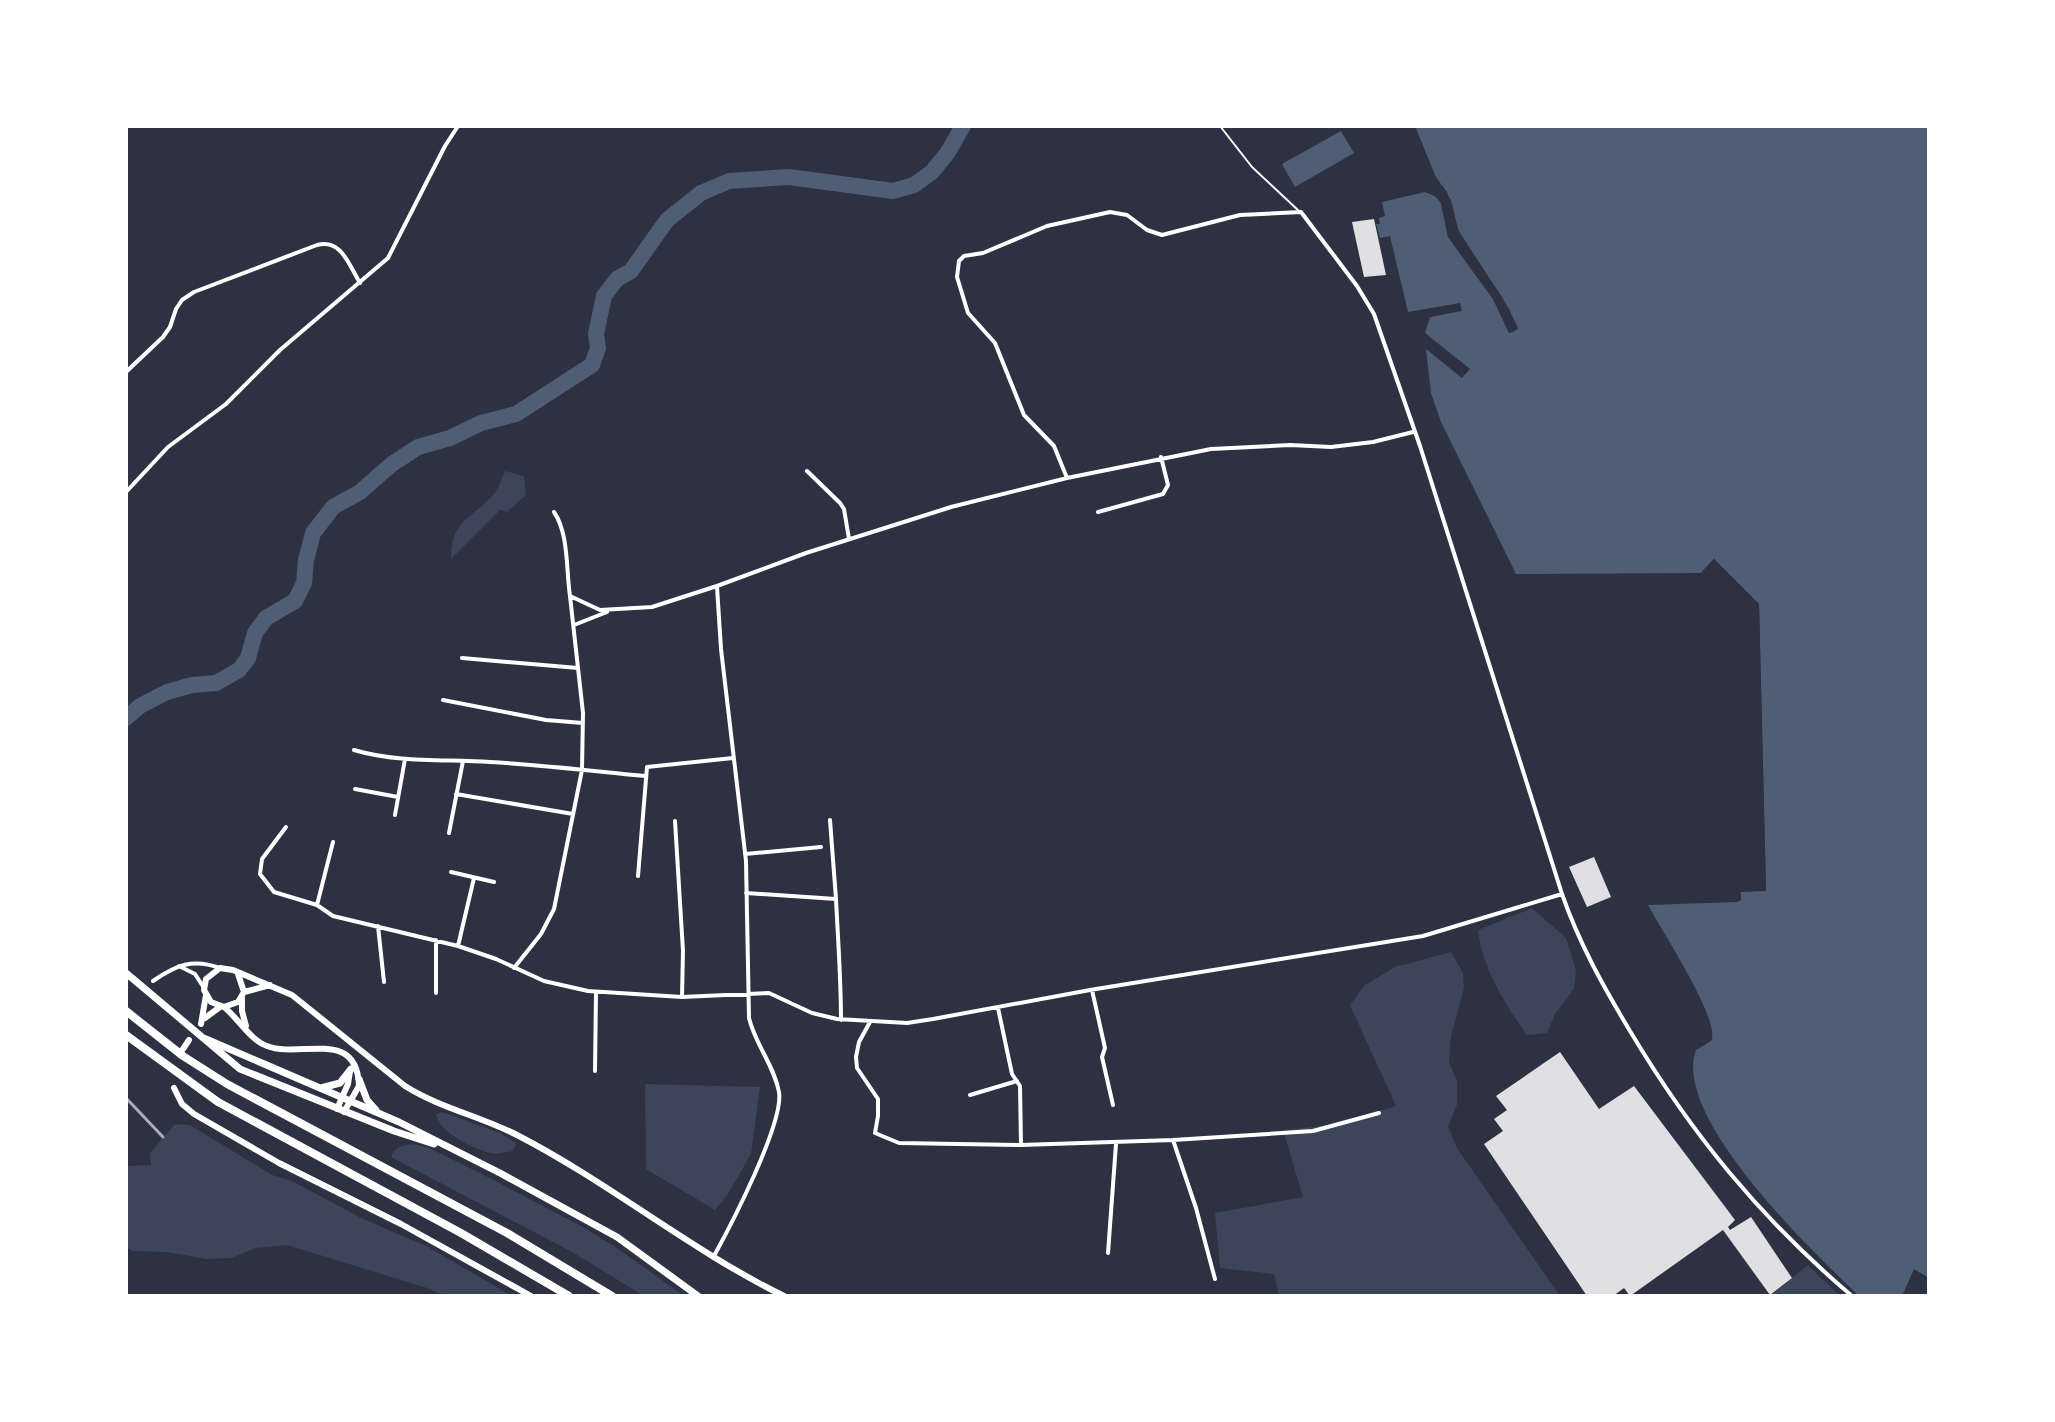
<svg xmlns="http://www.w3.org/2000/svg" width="2055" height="1422" font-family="Roboto,sans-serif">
<rect width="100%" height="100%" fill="#2d3142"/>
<path fill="#3c4559" d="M505,471L524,476L526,495L507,512L500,510L451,559C451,519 471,520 493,495C499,489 501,479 505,471Z
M1532,908L1566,938L1576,970L1574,989L1555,1014L1547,1033L1527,1035C1505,1004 1482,968 1478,930Z
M1451,952L1463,973L1464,988L1451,1037L1449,1062L1457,1081V1105L1448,1126L1457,1148L1560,1296H1279L1274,1274L1220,1268L1215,1213L1303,1197L1283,1130L1332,1125L1396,1106L1350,1005L1365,985L1395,967Z
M645,1084L760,1087L751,1154L728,1194L715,1210L646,1169Z
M442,1112L500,1133L516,1143L513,1151C507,1152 499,1154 494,1154C475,1150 439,1133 436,1114Z
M175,1124L190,1125L272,1175L292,1181L361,1218L426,1246L512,1296H446L427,1288L287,1245L255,1248L232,1258L207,1259L167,1252L132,1251L126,1247V1166L151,1165L150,1153Z
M414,1144L429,1148L482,1174L581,1226L617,1248L684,1296H644L572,1252L391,1157C395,1146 403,1145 414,1144Z
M1808,1265L1840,1296H1770Z"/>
<path fill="#4f5d75" d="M1415,126H1929V1278L1914,1269L1902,1296H1859C1814,1253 1671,1117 1696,1050L1711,1041C1722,1022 1660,928 1648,905L1737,902L1741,900V892L1766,890L1759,604L1714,559L1701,573L1516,574L1441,422L1431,393L1426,349L1462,378L1470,369L1425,333L1430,317L1462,311L1460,303L1408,312L1390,236L1380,238L1376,224H1380L1379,218L1385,216L1382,202L1425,192L1437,197L1441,203L1448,237L1493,299L1509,332L1518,329L1502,297L1459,233L1451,200L1435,175Z
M1341,131L1354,153L1295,187L1282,164Z"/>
<path fill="#2d3142" d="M1437,185H1442L1447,192L1457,228L1509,309L1518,328L1513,332L1509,333L1493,299L1448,237L1441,203L1433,194L1425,192L1434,190L1442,197L1451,235L1497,297L1511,328L1513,327L1499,299L1455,235L1447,201Z
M1714,559L1759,604L1766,891L1741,892V888L1762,887L1755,605L1714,565L1703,576L1697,577Z"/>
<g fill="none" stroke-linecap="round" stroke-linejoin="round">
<path stroke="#4f5d75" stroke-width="16" d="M126,718L140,706L167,692L192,685L216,683L239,670L248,658L255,633L266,618L295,601L304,583L306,560L313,533L333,507L360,492L392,464L418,447L450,438L481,423L516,414L592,365L598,348L596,334L604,296L617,279L631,271L667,220L701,193L729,181L789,177L893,191L914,185L932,172L948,152L963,126"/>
</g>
<path fill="#e0e0e3" d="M1374,219L1386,275L1364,277L1352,222Z
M1594,857L1611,897L1587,907L1569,867Z
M1560,1052L1599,1109L1634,1086L1735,1220L1728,1227L1730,1230L1751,1217L1792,1278L1770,1295L1723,1230L1630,1296L1624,1288L1613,1296H1587L1484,1144L1503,1131L1494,1119L1507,1110L1496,1096Z"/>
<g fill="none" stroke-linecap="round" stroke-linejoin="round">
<path stroke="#fff" stroke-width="2" d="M1220,126L1252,167L1300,212"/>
<path stroke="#fff" stroke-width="4" d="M126,372L163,337L170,327L176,309L182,300L194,292L317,245C341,238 349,265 360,283
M807,471L840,503L844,509L849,539
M1067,478L1054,446L1024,415L995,343L968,313L957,277L959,261L964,256L983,253L1047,226L1110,212L1127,215L1147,230L1162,235L1240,215L1301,212L1357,286L1374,314L1420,446L1562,894C1579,943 1603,986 1630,1031C1691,1133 1760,1218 1852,1296
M126,492L168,447L226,404L280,350L388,258L445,146L458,126
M554,512C569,534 566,570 570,596
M1098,512L1163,494L1168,485L1161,457
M574,625L607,612
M462,658L578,668
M443,700L546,720L583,723
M354,750C398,763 445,759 490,762C542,765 593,771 645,776
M355,789L398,797
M456,794L573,814
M395,815L405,759
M830,820L836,899
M675,821L683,951L682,997
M286,827L262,859L260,874L274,892L317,905L333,916L458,946L496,959L544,981L588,991L682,997L769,993L812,1013L837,1019L907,1023L933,1019L1090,990L1423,936L1562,894
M449,833L463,761
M745,854L821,847
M451,872L494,882
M638,876L647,767L733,758
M746,893L836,899C838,940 841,979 841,1020
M317,905L333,842
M378,926L384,982
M436,940V993
M458,946L474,878
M179,966L195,974L204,988
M514,968L541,934L554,909L582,770L583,713L570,596L600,610L652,607L717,586L806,553L951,507L1067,478L1211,449L1290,445L1331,447L1373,442L1413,432
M153,981C176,965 193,958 220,968
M1092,990L1105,1048L1102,1057L1113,1105
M998,1008L1012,1074L1020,1086L1021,1145
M870,1022L859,1042L856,1057L857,1068L878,1099V1116L875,1133L899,1143L1021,1145L1173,1140L1196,1208L1215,1279
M595,1071L596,993
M970,1095L1017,1081
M1173,1140L1313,1131L1379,1113
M1108,1253L1116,1144
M714,1256C731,1225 784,1123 779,1092C774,1065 755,1044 749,1018L746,861L721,649L717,587"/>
<path stroke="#fff" stroke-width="6" d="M205,1018L220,1007
M201,1024L206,995
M183,1049L189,1040
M174,1088L182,1104L194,1114L279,1163L401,1224L531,1296"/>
<path stroke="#fff" stroke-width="6" d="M238,974L244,992L238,1002L224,1007L211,1002L204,990L206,979L220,968L233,970L292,995L405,1086C440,1108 480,1116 517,1135C610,1183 690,1250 784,1296
M244,992L270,985
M242,998V1011L246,1026
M224,1007C238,1018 250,1040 267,1046C300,1059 357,1027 359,1086L344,1112
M337,1109L348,1084L350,1071"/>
<path stroke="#fff" stroke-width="7" d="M126,973L240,1069L394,1131L434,1144
M206,1039L399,1122L500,1173L617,1237L698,1296
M359,1079L367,1100L376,1110
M321,1088L340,1083L351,1069"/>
<path stroke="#fff" stroke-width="8" d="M126,1011L183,1056L227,1084L507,1233L612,1296
M126,1035L218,1102L461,1233L569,1296"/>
<path stroke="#abadb3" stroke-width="3" d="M126,1098L163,1137"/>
</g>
<rect width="2055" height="1422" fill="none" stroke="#ffffff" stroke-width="256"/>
</svg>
